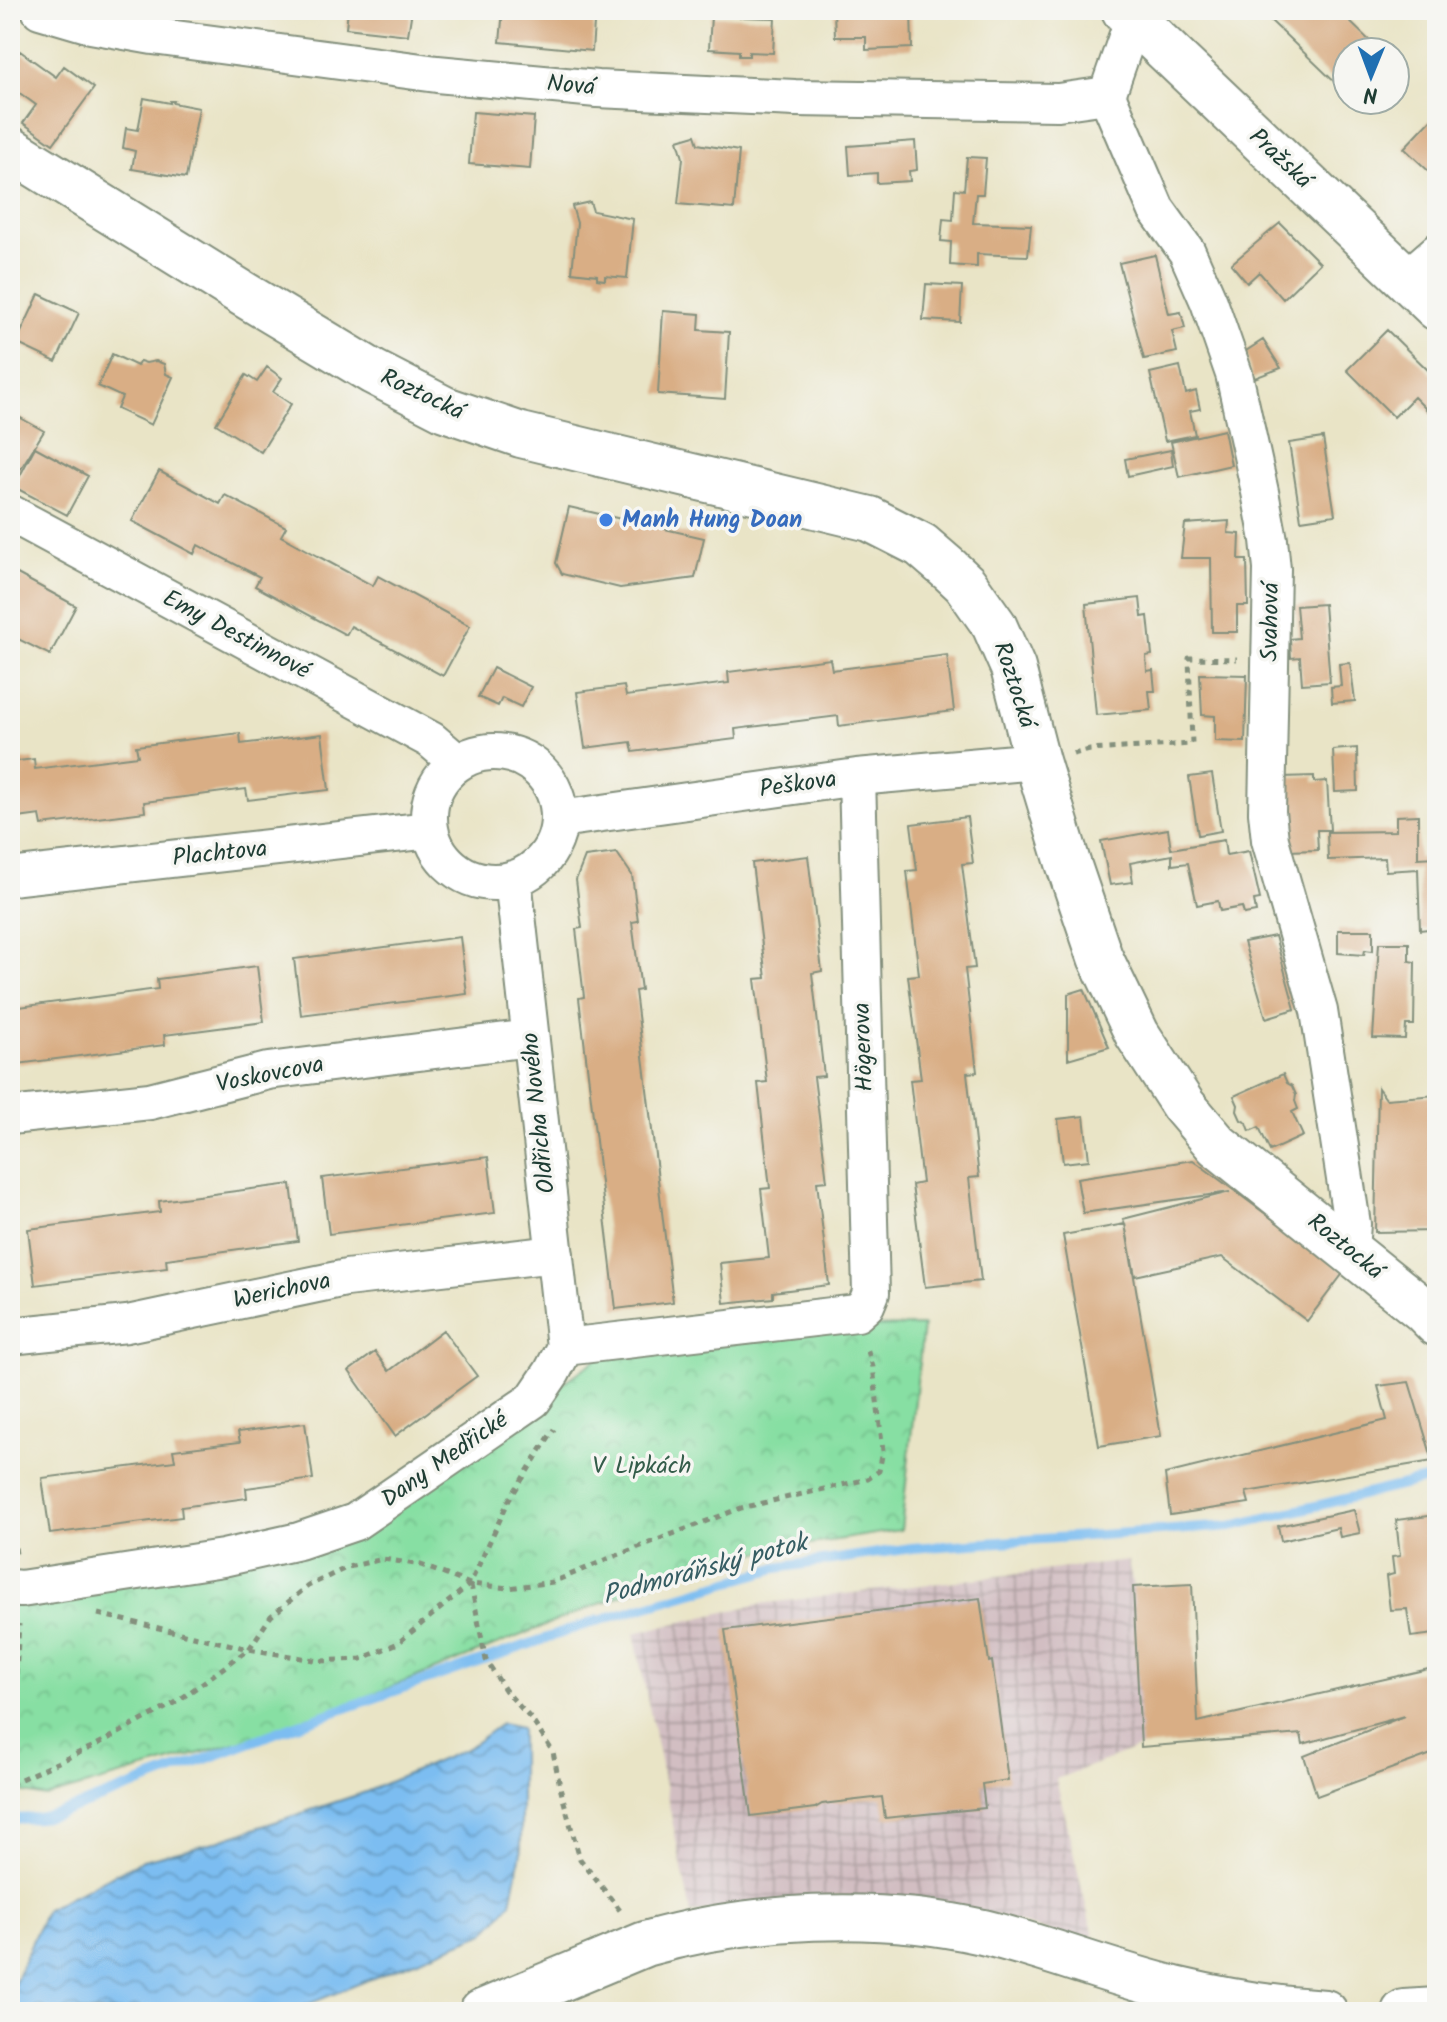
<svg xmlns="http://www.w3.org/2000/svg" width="1447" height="2022" font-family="Kalam,sans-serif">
<defs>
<pattern id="industrial-grid" width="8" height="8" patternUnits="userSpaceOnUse" patternTransform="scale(2)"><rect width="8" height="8" fill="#d2bec2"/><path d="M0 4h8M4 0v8" fill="none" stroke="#aa9c9e"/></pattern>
<pattern id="park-crowns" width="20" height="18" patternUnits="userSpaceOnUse" patternTransform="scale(2)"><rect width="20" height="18" fill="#87dfa3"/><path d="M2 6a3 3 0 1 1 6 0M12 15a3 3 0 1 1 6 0" fill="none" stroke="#74c08d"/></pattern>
<pattern id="water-waves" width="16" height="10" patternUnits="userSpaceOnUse" patternTransform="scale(2)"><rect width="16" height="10" fill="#7cbdf1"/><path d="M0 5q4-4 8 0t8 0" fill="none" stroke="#659bc4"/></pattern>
</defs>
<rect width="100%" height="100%" fill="#f6f6f2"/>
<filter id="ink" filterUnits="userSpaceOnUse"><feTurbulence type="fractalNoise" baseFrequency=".0125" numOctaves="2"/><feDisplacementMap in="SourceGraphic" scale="16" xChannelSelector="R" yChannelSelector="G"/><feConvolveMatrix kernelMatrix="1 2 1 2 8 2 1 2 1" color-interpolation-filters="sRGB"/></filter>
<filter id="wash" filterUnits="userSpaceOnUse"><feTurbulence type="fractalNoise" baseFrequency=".006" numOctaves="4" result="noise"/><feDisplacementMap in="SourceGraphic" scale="32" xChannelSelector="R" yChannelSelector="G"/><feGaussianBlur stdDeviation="1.8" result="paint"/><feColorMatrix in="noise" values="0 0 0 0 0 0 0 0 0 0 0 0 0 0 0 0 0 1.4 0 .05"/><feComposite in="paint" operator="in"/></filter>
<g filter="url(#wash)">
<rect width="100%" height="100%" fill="#e9e4c6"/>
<path fill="url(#industrial-grid)" d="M1128,1561L1133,1587L1141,1747L1056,1779L1095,1944L945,1902L837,1896L691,1913L634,1633L759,1604Z"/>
<path fill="url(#park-crowns)" stroke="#538e6c" stroke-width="2" d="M923,1326L901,1530L721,1558L624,1594L291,1727L46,1797L10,1790V1601L362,1529L601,1356L848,1327Z"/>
<path fill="url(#water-waves)" stroke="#4e7d92" stroke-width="2" d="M501,1724L521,1728V1852L511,1903L485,1933L289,2012H10L11,1991L46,1909L143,1860L211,1843L366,1792L468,1748Z"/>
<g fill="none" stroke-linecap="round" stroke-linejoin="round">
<path stroke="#7cbdf1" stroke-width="10" d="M10,1819L38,1818L58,1814L291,1727L593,1622L776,1568L912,1548L1232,1526L1437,1477"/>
</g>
<g id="blocks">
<path fill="#d9ae85" d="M348,10H412L408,35L346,28Z
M503,10H595L592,51L500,42Z
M834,10H911L912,48L866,50V37H835Z
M1277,10H1338L1381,52H1347V94L1269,19Z
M711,16L775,18L773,53L749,52V56H739V51L709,49Z
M20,51L56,77L64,66L94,88L53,144L23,123L36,105L10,86V65Z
M144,98L170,103V101H174L173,103L199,108L186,178L132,169L135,151L123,148L126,128L138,130Z
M473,112L534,117L530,169L469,164Z
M1437,113V179L1404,148Z
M695,135L698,144L739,151L734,209L678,204L683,158L678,140Z
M915,141L917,170L909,171L910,181L877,183V173L850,175L848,146Z
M967,157L986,158L983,194H976L973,223L1031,225L1028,256L977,254V267L950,265L951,242L941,241L943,219L953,220L955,189L964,190Z
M590,202L593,211L633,219L627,278L605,276V280L597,279V275L572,272L577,223L572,206Z
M1280,223L1320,263L1283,299L1259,272L1247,283L1231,264Z
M1155,255L1169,314L1181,312L1185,328L1172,331L1177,352L1144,359L1119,263Z
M926,284L962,286L960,322L923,320Z
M39,294L79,313L56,362L16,343Z
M663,311L700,314L699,330L729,332L725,399L658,394Z
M1387,330L1437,379V420L1414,397L1394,417L1347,370Z
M1263,340L1281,368L1252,379L1246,351Z
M112,354L137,366L140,361L146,363L156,361L164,364L166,374L173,377L151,425L117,409L122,397L98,386Z
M1180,366L1186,394L1196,391L1200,409L1190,411L1195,435L1165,441L1150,373Z
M267,367L282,378L273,392L291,404L261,452L216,424L246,375L257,382Z
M10,412L44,431L10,486Z
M1224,430L1231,465L1179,477L1171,442Z
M1323,438L1335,515L1301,520L1289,443Z
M35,447L88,476L67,515L14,487Z
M1171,450L1173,466L1128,476L1125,459Z
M159,471L220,504L225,495L286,527L281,536L312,553L373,586L378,576L470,626L443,676L351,626L346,635L255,586L260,577L198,545L194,554L132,521Z
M569,507L704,538L695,578L620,588L562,574L556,563Z
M1229,521L1228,533L1240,534L1239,560H1247L1248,606H1237V632H1212L1211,558H1181L1185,524Z
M10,570L76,606L50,655L10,635Z
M1140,598L1142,617L1148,616L1152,655L1146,656L1147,671L1153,670L1155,691H1149L1151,710L1096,715L1086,604Z
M1324,604L1330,682L1302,684L1300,657L1291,658L1290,639L1299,638L1296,606Z
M947,655L954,711L839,726L838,716L735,729L736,739L633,752L631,742L585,748L577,692L624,686L626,696L729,683L728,672L830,659L832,670Z
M1350,663L1355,701L1332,703L1331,687L1341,686L1339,664Z
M493,668L531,687L521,707L502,698L498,706L478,697Z
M1200,674L1247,675L1245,742L1215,741V716L1202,715Z
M240,733L241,744L322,734L329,790L248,800L246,789L144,802L145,812L42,825L40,815L10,819V762L34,759L35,769L138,756L136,746Z
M1357,748L1358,791L1335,792L1333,750Z
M1212,774L1221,831L1198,835L1189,777Z
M1314,776V782L1327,781L1330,830H1317L1318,850L1286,851L1282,777Z
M1418,815V858L1437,857V928L1420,930L1418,869L1386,871L1385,858L1328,860L1327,832L1396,831V816Z
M967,817L973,863L962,864L975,968L965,969L977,1072L967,1073L979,1177L969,1178L981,1281L925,1287L912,1185L922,1183L910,1080L921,1079L908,976L919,975L907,871L917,870L911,824Z
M1168,829L1171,849L1224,840L1226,855L1249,851L1260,899L1254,900L1256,912L1244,914L1242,907L1220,911L1218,901L1197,905L1188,863L1172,865V855L1130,863L1133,882L1110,885L1101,841Z
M617,853L632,875L638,921L632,922L641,990L635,991L673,1302L616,1309L579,998L584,997L576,929L582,928L576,880L585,857Z
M808,856L822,971L812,973L824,1076L814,1077L827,1181L817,1182L829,1285L773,1292V1298L724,1303L720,1263L769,1258L761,1189L770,1188L758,1083L767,1082L755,979L766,978L752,863Z
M1338,930H1373V951L1365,950L1364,955L1338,953Z
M1275,936L1295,1009L1266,1018L1244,942Z
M460,937L467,994L301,1015L294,959Z
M1379,943H1409V961L1415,962L1414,1025H1406L1405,1039L1373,1038Z
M257,966L264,1022L164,1035L165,1045L18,1064L11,1008L158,989L157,979Z
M1084,989L1109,1047L1068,1059V994Z
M1283,1074L1287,1083L1292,1086L1296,1095L1295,1101L1298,1109L1292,1112L1303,1136L1270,1151L1259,1127L1250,1131L1247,1123L1241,1120L1237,1111L1238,1105L1234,1096Z
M1378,1088L1386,1099L1437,1095V1231L1375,1232Z
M1084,1116L1089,1160L1063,1163L1058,1119Z
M488,1157L495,1213L329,1234L322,1178Z
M1193,1160L1344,1272L1307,1321L1222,1257L1135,1276L1125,1224L1161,1436L1099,1446L1063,1235L1125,1224L1123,1219L1230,1192L1083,1213L1077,1178Z
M291,1184L298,1241L166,1259L167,1268L35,1285L28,1229L160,1212L159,1201Z
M443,1330L477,1376L395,1436L349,1371L375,1352L389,1371Z
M1409,1382L1433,1461L1246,1492L1249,1503L1170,1515L1165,1474L1387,1420L1378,1386Z
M305,1423L313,1479L246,1488L247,1498L181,1507L182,1517L50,1534L42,1478L175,1461L173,1450L240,1442L238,1432Z
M1354,1510L1360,1533L1340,1537L1338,1528L1281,1541L1278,1526Z
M1437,1515V1626H1434L1435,1634L1411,1637L1407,1609L1390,1610L1386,1576L1394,1574L1392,1557L1400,1556L1396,1520Z
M1192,1584L1198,1722L1437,1667V1752L1317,1796L1304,1756L1404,1716L1303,1744L1301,1734L1141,1747L1133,1587Z
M980,1598L989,1662L992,1661L1008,1780L982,1784L985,1808L885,1818L882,1797L822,1804L815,1808L751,1816L725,1630Z"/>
</g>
</g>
<g filter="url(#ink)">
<use href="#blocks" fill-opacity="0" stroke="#84907d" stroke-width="2"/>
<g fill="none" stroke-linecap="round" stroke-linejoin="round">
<g stroke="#84907d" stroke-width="40">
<path id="street" d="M40,10L91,25L153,36L437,74L597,89L795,98L1058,102L1107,95
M1133,20L1107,95L1156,209L1187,252L1209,302L1234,374L1260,492L1269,540L1272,569L1267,812L1270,840L1319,1011L1352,1224L1350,1250
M1407,278L1437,252
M10,513L431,740L458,763
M429 817a65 65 0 1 1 130 0a65 65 0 1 1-130 0Z
M560,819L857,777L1037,761
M10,877L430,830
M513,879L565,1347
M10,1116L150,1101L268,1071L530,1038
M10,1336L127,1324L346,1278L555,1254
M10,1588L21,1589L223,1558L299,1541L355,1522L533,1400L552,1372L565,1347L857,1313L866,1305L871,1293L857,777"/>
</g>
<g stroke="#84907d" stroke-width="48">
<path id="secondary" d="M1124,10L1437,308
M10,149L245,295L373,372L445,409L521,435L870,519L921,545L950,570L965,584L994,625L1013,668L1037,761L1068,863L1100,957L1137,1034L1183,1105L1217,1145L1423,1310L1437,1324
M482,2012L645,1944C748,1914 878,1908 983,1932C1048,1948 1110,1973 1175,1989C1225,2001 1274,2009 1325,2012
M1404,2012L1437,2010"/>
</g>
<path stroke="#84907d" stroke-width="5" stroke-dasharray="6 6" stroke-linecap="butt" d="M1073,754L1090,750L1192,744L1189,658L1237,659
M10,1512L16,1554
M471,1585L486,1660L505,1690L532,1720L553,1752L561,1791L580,1859L622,1913
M98,1614L249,1649L320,1661L361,1659L398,1643L470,1584L509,1500L554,1429
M10,1782L19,1624
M10,1784L94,1746L175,1703L249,1649L271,1616L308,1586L348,1567L383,1559L421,1565L470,1584L509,1588L553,1582L615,1556L741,1508L868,1479L879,1471L883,1451L873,1367L866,1345"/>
<use href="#street" stroke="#fff" stroke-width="36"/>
<use href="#secondary" stroke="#fff" stroke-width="44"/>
</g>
</g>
<circle fill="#3f7fe0" stroke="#f6f6f2" stroke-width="3" cx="606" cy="520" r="8"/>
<g text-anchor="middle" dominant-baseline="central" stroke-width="7" stroke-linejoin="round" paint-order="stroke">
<g font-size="24" fill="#1f3d34" stroke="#f6f6f2">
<text transform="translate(571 86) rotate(5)">Nová</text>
<text transform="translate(1280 159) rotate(43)">Pražská</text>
<text transform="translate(422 395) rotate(25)">Roztocká</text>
<text transform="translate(1271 622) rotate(-89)">Svahová</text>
<text transform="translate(236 635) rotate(28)">Emy Destinnové</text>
<text transform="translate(1014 685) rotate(72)">Roztocká</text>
<text transform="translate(798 785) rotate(-8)">Peškova</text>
<text transform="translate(220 854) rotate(-6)">Plachtova</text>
<text transform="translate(864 1047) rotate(-92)">Högerova</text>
<text transform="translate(270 1075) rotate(-11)">Voskovcova</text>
<text transform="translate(539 1113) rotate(-96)">Oldřicha Nového</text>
<text transform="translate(1345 1247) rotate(39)">Roztocká</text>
<text transform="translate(282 1291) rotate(-12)">Werichova</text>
<text transform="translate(445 1460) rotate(-35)">Dany Medřické</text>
</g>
<g font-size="24" font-weight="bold" fill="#366cbe" stroke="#f6f6f2" text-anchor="start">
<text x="622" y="520">Manh Hung Doan</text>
</g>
<g font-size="24" fill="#345d4a" stroke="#f6f6f2">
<text x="642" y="1466">V Lipkách</text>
</g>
<g font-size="26" font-style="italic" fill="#365d63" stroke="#f6f6f2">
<text transform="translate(705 1570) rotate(-15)">Podmoráňský potok</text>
</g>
</g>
<rect width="1447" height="2022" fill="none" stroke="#f6f6f2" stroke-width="40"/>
<g transform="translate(1371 76) rotate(181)"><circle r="38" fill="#f6f6f2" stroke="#a0aca6" stroke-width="2"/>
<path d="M0-6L14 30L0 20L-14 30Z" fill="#1f6fb2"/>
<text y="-12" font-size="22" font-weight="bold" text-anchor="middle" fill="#1f3d34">N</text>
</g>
</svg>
